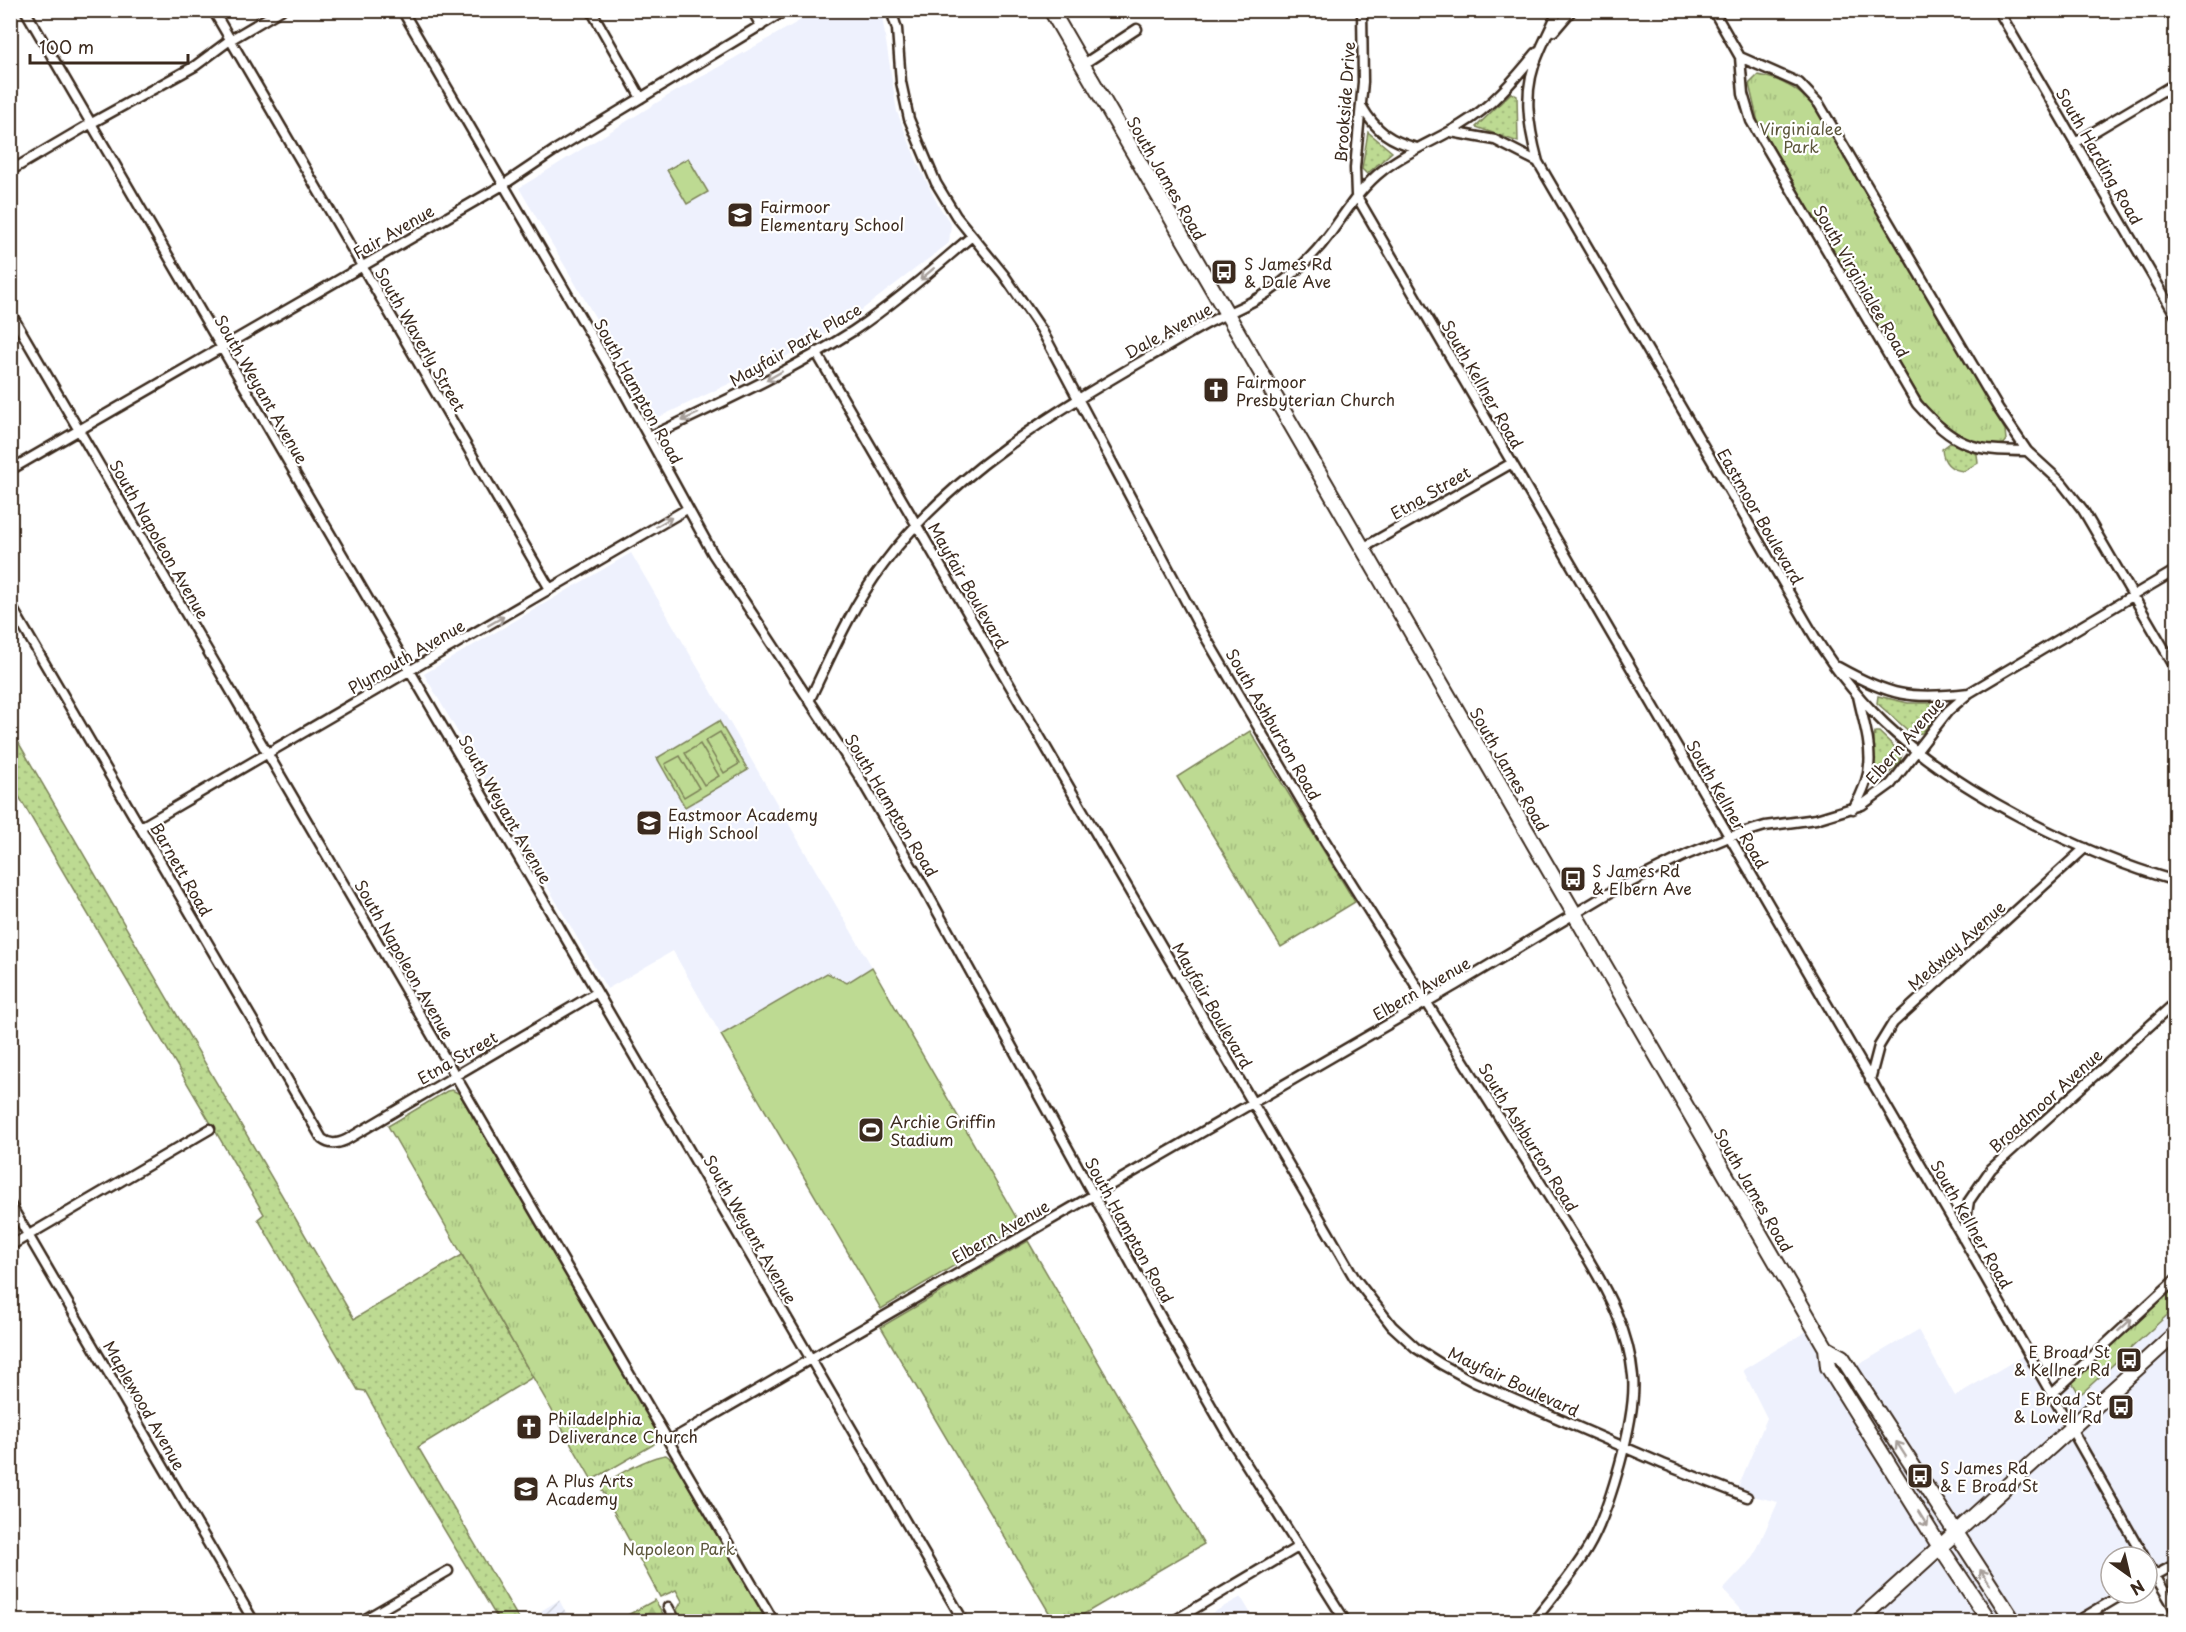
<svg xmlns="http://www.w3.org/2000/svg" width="2186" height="1632" font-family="'Playpen Sans',sans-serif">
<defs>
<pattern id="industrial-furrows" width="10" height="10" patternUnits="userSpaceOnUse" patternTransform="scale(1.5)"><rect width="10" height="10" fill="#eef1fd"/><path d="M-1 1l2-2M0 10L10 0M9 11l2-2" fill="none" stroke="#cdcfd8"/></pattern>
<pattern id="grass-dots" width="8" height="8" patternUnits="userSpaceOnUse" patternTransform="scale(1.5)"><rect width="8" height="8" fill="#bdda92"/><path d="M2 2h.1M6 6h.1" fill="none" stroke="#a3bb7d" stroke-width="1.8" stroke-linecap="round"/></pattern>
<pattern id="forest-firs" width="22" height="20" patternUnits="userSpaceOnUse" patternTransform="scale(1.5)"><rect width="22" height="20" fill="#bdda92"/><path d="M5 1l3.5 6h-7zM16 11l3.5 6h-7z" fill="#a3bb7d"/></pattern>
<pattern id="park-tufts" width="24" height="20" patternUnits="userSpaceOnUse" patternTransform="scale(1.5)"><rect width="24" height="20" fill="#bdda92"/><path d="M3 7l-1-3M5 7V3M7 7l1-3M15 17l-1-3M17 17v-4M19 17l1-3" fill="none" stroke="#a3bb7d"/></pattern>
</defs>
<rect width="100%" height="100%" fill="#fff"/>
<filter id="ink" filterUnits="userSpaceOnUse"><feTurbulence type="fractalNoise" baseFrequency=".0167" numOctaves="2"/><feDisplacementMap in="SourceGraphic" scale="12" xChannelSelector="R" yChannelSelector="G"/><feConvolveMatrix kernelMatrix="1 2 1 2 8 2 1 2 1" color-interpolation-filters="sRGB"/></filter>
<g filter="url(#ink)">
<path fill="#eef1fd" d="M817,11H879L882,16L897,112L918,164L938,205L951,224L949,243L851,318L787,356L655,419L519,188L666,97Z
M631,553L872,967L847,983L827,974L721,1035L673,951L607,989L424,674Z
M2175,1308V1564L2147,1579V1557H2111V1593H2122L2070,1621H1752L1723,1590L1753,1558L1778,1502L1736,1492L1767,1418L1743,1370L1815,1326L1843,1374L1918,1330L1955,1396L2031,1351L2051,1382H2072L2074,1388L2082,1393Z
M1241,1597L1255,1621H1198Z"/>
<path fill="url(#industrial-furrows)" d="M559,1600L569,1618L563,1621H547L541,1611Z"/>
<path fill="url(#grass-dots)" stroke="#7c8258" stroke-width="1.5" d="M1511,93L1517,96L1518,142L1476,127Z
M1368,132L1392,152L1367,174L1362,169Z
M1950,443L1977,454L1978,463L1964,471C1950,470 1943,462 1942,449Z
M1878,696L1908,703H1939L1942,709L1922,733L1912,734L1877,703Z
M10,728L354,1319L462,1255L533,1377L418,1447L520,1621H499L409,1471L365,1391L358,1390L258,1219L264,1214L11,783Z
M1875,732H1879L1902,754L1900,762L1876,786L1873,781C1875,769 1873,734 1875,732Z"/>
<path fill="url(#forest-firs)" stroke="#7c8258" stroke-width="1.5" d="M655,1600L667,1621H617Z"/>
<path fill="url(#park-tufts)" stroke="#7c8258" stroke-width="1.5" d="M1758,75C1786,80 1804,93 1821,115L2005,430L2006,440L2003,444C1974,455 1935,420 1920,398L1758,122L1749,84Z
M719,721L748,770L685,807L657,758Z
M1250,731L1355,902L1281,947L1177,777Z
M452,1090L460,1094L657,1431V1441L653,1445L592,1480L388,1126L447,1091Z
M1028,1241L1204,1544L1072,1621H1054L881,1327Z
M2175,1284V1308L2082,1393L2078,1392L2072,1382Z
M666,1455L674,1461L768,1621H682L677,1610L682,1601L676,1590L660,1597L602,1490C605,1478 653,1456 666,1455Z"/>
<path fill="#bdda92" stroke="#7c8258" stroke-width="1.5" d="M688,158L708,192L687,204L667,170Z
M720,732L739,764L724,773L705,741Z
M700,744L719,776L704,785L685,753Z
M680,756L699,788L684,797L665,764Z
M872,967L1021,1226L881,1309L721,1035L827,973L847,983Z"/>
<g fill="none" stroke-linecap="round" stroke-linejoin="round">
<g stroke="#3b2a1e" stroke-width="13">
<path id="minor" d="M25,10L964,1622
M213,10L550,589
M402,10L624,392L713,554L859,776L925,889L1174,1341L1229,1437L1346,1622
M591,10L641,98
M752,10L761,26
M891,10L897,29L901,82L909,119L936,183L956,216L1004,275L1041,329L1199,626L1325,841L1587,1257C1609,1294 1629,1332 1633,1376C1637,1417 1609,1512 1588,1548C1573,1574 1552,1598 1533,1622
M1362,10L1363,82L1355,168L1356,195L1963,1238L2144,1557
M1558,10C1553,25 1545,38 1539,53C1522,89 1528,125 1538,162L1806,622C1827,659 1853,693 1884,723C1955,791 2081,854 2176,881
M1713,10L1740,57L1799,83L1819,104L1998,408L2027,451L2062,483L2083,510L2176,669
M1998,10L2176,316
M1554,31L1572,10
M1740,57L1743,94L1751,121L1917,404C1955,446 1971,451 2027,451
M1082,65L1137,29
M1362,107C1376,131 1390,141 1417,148
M1451,132L1495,140L1538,162
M2075,143L2176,83
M10,171L90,124L195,66L230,40L281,10
M10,312L774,1622
M816,352L1354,1277L1392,1326L1416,1348L1441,1364L1474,1382L1663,1464L1747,1497
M649,437C718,404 789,372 853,331C895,303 933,269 972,236
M10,470L503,185L555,150L786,10
M1363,548L1512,463
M10,604L322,1139C330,1145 337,1144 346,1140L596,993
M1838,667C1890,696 1910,700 1969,693
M809,701C831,655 852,606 883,565C950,474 1053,413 1149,357C1169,346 1189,333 1210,322C1229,312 1249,305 1267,293C1293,276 1314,256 1332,231C1348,209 1361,187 1383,170C1407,151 1435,141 1461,125C1490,108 1515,79 1536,53
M1853,809C1880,766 1868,742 1858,696
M141,827L687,509
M1870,1080L1879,1046L1893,1023L2085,848
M10,1204L254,1622
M1963,1238L1969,1201L1991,1169L2176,1002
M10,1246L210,1129
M2052,1394L2176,1279
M669,1441L1456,985L1611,892L1686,855L1729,837L1765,826L1816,819L1862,805L1891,784L1948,711L1969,693L2176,570
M2147,1562L2176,1611
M2147,1580L2176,1564
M668,1607L676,1622
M360,1622L448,1571
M1172,1622L1298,1547
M2076,1622L2125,1593"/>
</g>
<g stroke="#3b2a1e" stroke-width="18">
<path id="primary" d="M1051,10L1826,1348L1842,1357L2014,1622
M1826,1348L1828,1367L1940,1547L1990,1622
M1857,1622L2176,1333"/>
</g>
<use href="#minor" stroke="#fff" stroke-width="8"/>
<use href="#primary" stroke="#fff" stroke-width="14"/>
</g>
<defs><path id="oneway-shaft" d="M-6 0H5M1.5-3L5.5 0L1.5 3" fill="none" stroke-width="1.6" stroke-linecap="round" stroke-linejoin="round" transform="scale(1.5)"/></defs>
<g stroke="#a79f9a">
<use href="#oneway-shaft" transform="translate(927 274) rotate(140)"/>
<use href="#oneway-shaft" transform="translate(774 376) rotate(150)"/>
<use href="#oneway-shaft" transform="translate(690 417) rotate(155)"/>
<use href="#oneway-shaft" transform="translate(664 522) rotate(-30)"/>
<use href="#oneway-shaft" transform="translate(496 621) rotate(-30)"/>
<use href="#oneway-shaft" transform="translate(2125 1325) rotate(-42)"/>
<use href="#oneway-shaft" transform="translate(1901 1449) rotate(-123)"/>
<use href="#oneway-shaft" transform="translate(1923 1519) rotate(58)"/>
<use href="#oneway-shaft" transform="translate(1985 1577) rotate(-123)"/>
</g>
</g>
<defs>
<g id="school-square" transform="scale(1.35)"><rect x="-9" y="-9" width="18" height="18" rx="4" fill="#3b2a1e" stroke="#fff"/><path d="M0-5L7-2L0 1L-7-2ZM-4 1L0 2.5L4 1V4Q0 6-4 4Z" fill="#fff"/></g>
<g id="bus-square" transform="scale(1.35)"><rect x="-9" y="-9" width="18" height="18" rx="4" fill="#3b2a1e" stroke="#fff"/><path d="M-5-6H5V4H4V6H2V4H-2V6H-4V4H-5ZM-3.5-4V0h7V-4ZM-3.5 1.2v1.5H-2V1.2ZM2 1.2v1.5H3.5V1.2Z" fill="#fff"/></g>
<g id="church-square" transform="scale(1.35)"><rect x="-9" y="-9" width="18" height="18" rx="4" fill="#3b2a1e" stroke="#fff"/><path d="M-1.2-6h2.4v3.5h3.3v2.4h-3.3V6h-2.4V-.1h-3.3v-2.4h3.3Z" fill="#fff"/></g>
<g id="stadium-square" transform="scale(1.35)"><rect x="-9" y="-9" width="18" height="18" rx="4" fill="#3b2a1e" stroke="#fff"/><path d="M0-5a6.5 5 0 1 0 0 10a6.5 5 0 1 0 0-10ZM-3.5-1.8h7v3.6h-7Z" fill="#fff"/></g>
</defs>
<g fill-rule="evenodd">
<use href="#school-square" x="740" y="215"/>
<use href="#bus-square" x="1224" y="272"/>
<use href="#church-square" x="1216" y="390"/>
<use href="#school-square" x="649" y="823"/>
<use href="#bus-square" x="1573" y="879"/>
<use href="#stadium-square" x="871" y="1130"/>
<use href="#bus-square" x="2129" y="1360"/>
<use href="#bus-square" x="2121" y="1407"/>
<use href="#church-square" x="529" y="1427"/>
<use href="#bus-square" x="1920" y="1476"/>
<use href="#school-square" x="526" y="1489"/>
</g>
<g text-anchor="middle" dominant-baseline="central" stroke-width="4.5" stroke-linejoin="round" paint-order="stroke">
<g font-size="16" fill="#3b2a1e" stroke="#fff">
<text transform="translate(1344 102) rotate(-86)">Brookside Drive</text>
<text transform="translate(2100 156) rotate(60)">South Harding Road</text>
<text transform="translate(1167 178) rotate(60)">South James Road</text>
<text transform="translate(393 231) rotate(-30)">Fair Avenue</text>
<text transform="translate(1862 281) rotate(60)">South Virginialee Road</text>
<text transform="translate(1168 330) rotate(-29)">Dale Avenue</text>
<text transform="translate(421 339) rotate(60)">South Waverly Street</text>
<text transform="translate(795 344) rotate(-30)">Mayfair Park Place</text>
<text transform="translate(1483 384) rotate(60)">South Kellner Road</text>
<text transform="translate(262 389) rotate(60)">South Weyant Avenue</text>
<text transform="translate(639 391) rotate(61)">South Hampton Road</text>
<text transform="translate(1430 492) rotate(-30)">Etna Street</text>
<text transform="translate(1761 516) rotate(60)">Eastmoor Boulevard</text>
<text transform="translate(160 539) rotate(60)">South Napoleon Avenue</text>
<text transform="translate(969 585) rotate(60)">Mayfair Boulevard</text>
<text transform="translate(406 656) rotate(-30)">Plymouth Avenue</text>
<text transform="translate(1274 724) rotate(60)">South Ashburton Road</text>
<text transform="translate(1904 740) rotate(-49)">Elbern Avenue</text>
<text transform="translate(1510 769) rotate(60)">South James Road</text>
<text transform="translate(1728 804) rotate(60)">South Kellner Road</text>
<text transform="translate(892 805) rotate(59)">South Hampton Road</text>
<text transform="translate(506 809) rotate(60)">South Weyant Avenue</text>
<text transform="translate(182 869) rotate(60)">Barnett Road</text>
<text transform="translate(1956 945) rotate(-42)">Medway Avenue</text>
<text transform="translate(405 959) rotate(60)">South Napoleon Avenue</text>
<text transform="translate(1421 988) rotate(-30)">Elbern Avenue</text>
<text transform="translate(1213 1005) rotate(60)">Mayfair Boulevard</text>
<text transform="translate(457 1057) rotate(-30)">Etna Street</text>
<text transform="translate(2045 1100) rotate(-42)">Broadmoor Avenue</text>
<text transform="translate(1529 1137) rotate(58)">South Ashburton Road</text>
<text transform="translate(1754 1190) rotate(60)">South James Road</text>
<text transform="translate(1972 1224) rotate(60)">South Kellner Road</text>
<text transform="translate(751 1229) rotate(60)">South Weyant Avenue</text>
<text transform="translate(1130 1230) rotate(61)">South Hampton Road</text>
<text transform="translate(1000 1231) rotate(-30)">Elbern Avenue</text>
<text transform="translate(1514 1381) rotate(25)">Mayfair Boulevard</text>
<text transform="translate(145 1405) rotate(60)">Maplewood Avenue</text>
</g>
<g font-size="16" fill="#5c563b" stroke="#fff">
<text x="1801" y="128">Virginialee<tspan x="1801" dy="18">Park</tspan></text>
<text x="679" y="1548">Napoleon Park</text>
</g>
<g font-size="16" fill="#3b2a1e" stroke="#fff" text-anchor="start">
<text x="760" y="206">Fairmoor<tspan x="760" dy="18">Elementary School</tspan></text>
<text x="1244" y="263">S James Rd<tspan x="1244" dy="18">&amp; Dale Ave</tspan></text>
<text x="1236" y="381">Fairmoor<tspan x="1236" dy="18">Presbyterian Church</tspan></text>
<text x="668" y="814">Eastmoor Academy<tspan x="668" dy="18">High School</tspan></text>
<text x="1592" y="870">S James Rd<tspan x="1592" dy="18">&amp; Elbern Ave</tspan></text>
<text x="890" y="1121">Archie Griffin<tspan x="890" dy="18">Stadium</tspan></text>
<text x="2110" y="1351" text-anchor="end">E Broad St<tspan x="2110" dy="18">&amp; Kellner Rd</tspan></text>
<text x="2102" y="1398" text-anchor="end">E Broad St<tspan x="2102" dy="18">&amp; Lowell Rd</tspan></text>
<text x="548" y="1418">Philadelphia<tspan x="548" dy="18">Deliverance Church</tspan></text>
<text x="1940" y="1467">S James Rd<tspan x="1940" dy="18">&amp; E Broad St</tspan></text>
<text x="546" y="1480">A Plus Arts<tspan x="546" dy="18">Academy</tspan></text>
</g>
</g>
<rect width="2186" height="1632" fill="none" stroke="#fff" stroke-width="36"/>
<rect x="18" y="18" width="2150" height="1596" fill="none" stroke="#3b2a1e" stroke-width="2" filter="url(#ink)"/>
<g transform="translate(2129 1575) rotate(146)"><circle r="28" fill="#ffffff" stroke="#b1aaa5" stroke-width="1.5"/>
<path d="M0-4.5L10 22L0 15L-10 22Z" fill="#3b2a1e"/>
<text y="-9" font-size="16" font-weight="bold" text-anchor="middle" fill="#3b2a1e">N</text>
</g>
<path d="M30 54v9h158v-9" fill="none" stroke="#3b2a1e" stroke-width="3"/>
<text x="39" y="54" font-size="18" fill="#3b2a1e" stroke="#ffffff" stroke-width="4.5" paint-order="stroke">100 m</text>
</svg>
